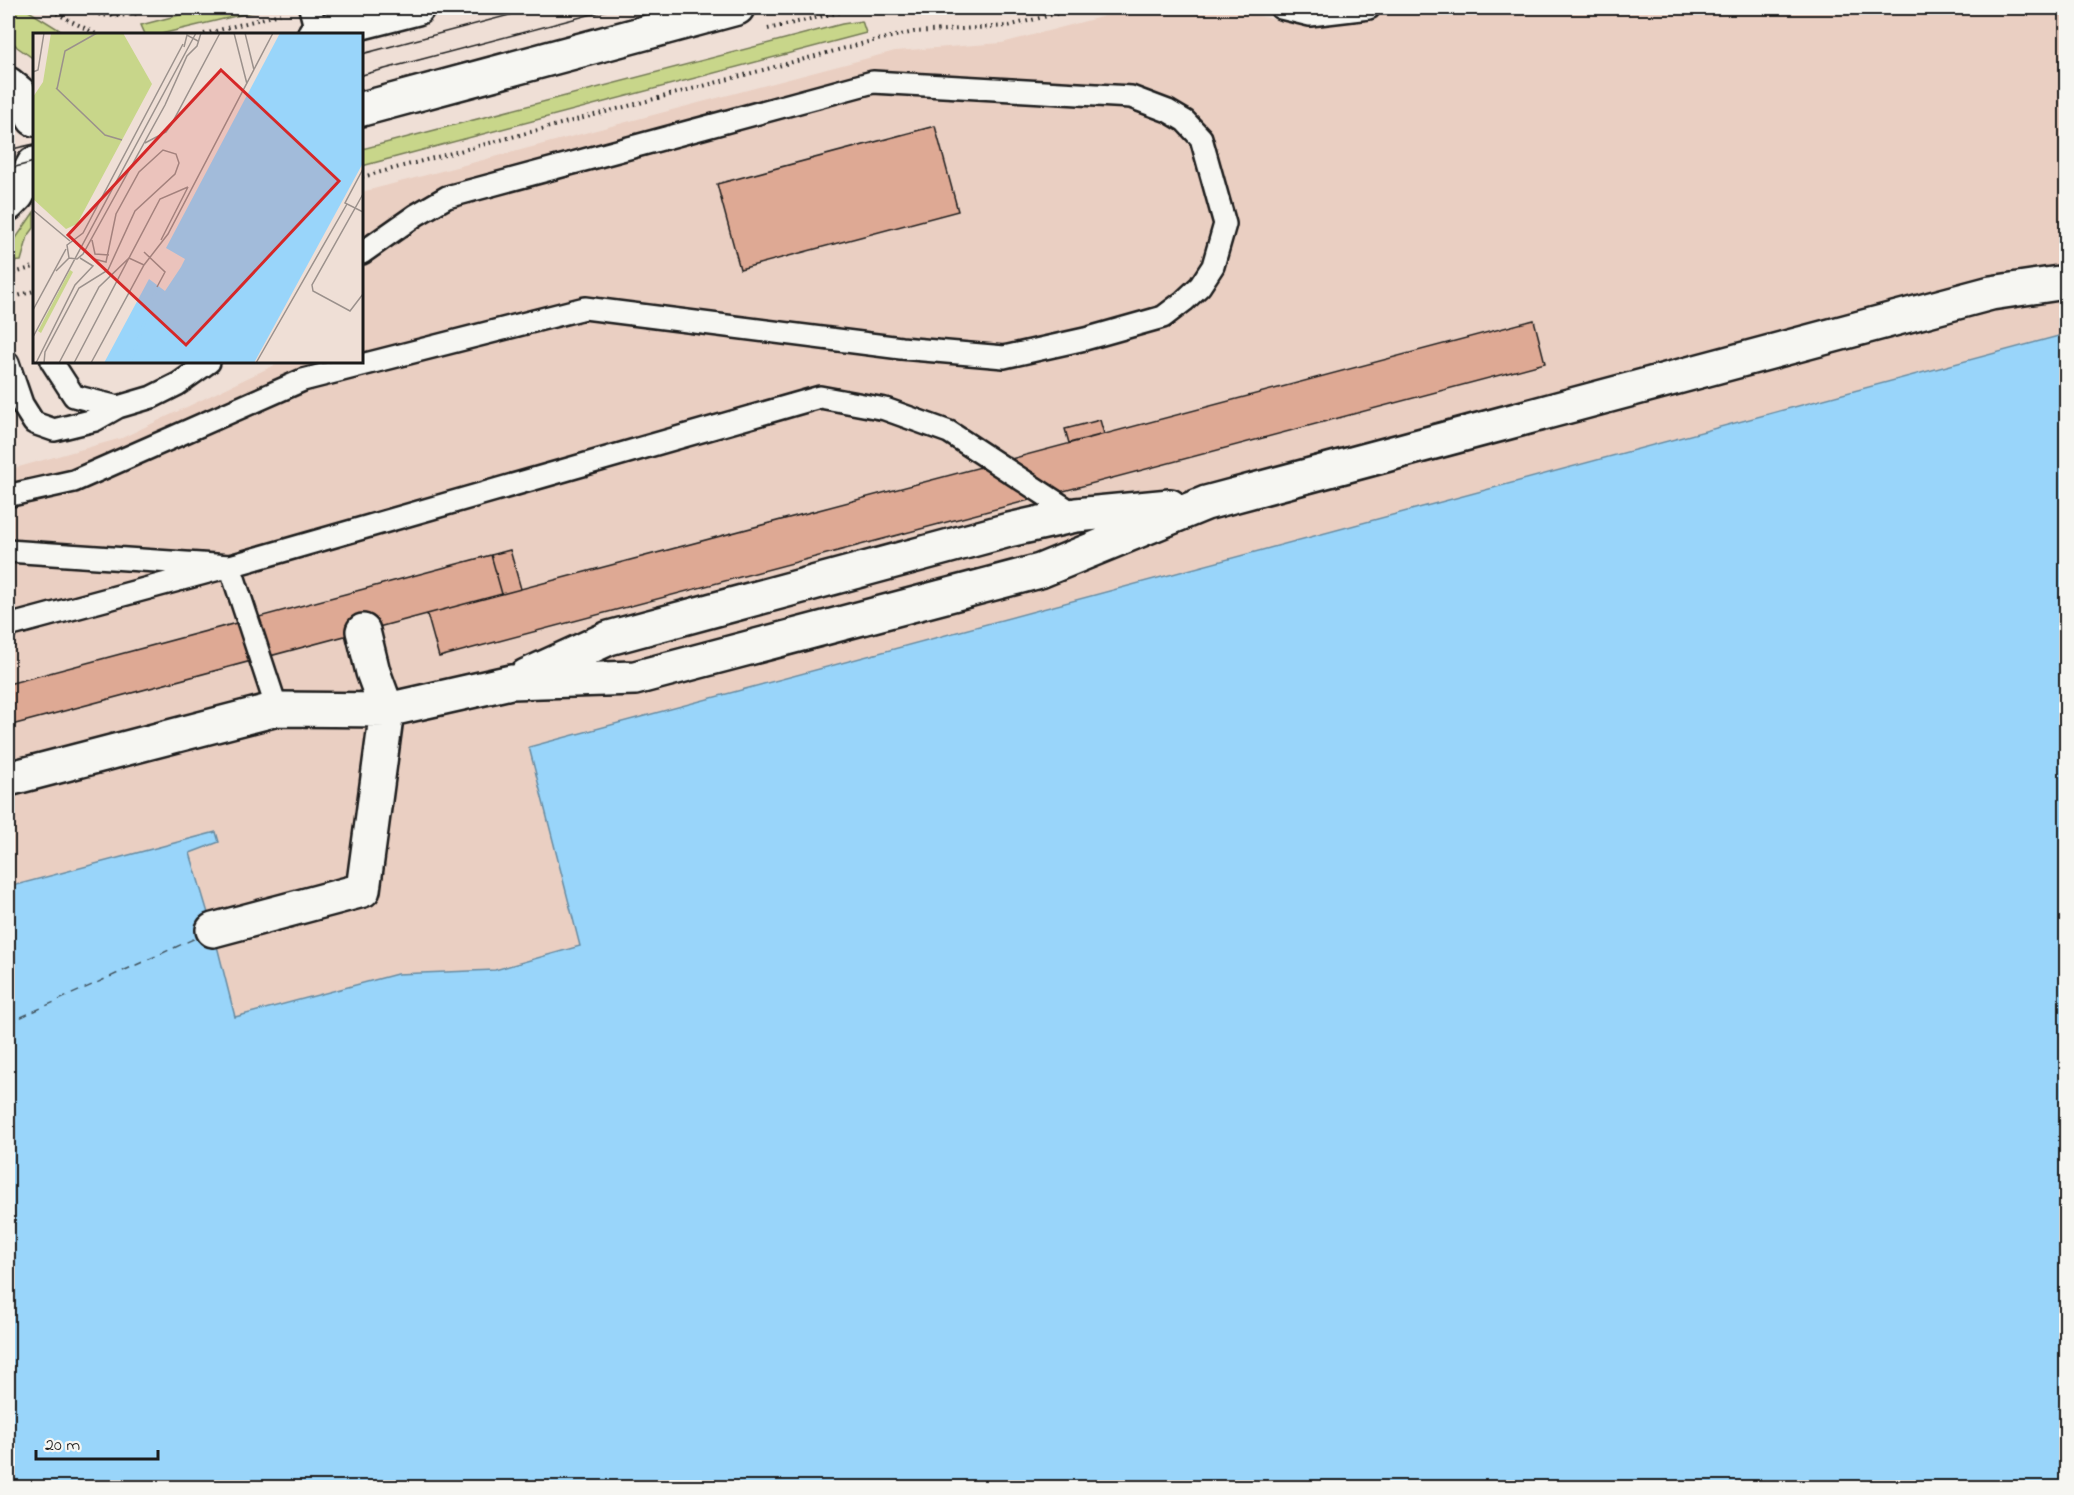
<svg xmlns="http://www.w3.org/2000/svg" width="2074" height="1495" font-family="'Indie Flower',sans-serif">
<rect width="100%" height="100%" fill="#efdfd6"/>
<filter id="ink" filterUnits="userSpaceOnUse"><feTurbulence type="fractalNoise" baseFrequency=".0167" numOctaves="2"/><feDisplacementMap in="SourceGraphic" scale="12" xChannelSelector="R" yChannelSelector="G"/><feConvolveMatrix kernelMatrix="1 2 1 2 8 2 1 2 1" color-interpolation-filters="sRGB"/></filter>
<g filter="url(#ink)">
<path fill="#eacfc2" d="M1135,8H1223L1313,28L1315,8H2066V334L530,747L580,947L495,970L397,974L234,1017L213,930L190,853L219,842L8,887V468H15L122,438L281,362H362V192L895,51L1002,43Z"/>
<path fill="#c8d68a" stroke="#727953" stroke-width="1.5" d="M8,8H24L66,34H34V59L17,47L8,36Z
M206,8H269L161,34H145L141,25Z
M862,21L866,33L362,166V149L842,24Z
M34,212V228L28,236L21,261L8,262L14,241Z"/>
<path fill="#99d5fa" stroke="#678ba1" stroke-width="1.5" d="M2066,334V1487L8,1488V887L216,832L219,842L190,853L213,930L235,1017L397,974L495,970L580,946L529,747Z"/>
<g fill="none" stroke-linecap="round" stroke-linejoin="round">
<path stroke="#42545f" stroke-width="1.5" stroke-dasharray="8 6" stroke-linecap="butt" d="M8,1023L198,937"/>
</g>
<path fill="#dea994" stroke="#1c1c1c" stroke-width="1.5" d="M935,126L958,211L740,269L717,184Z
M1534,320L1545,363L439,657L427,614Z
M1100,420L1104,434L1069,443L1065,429Z
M510,550L521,589L502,594L491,555Z
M491,555L502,594L8,726V684Z"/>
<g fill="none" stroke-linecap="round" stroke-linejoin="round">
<g stroke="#1c1c1c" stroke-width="26">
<path id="service" d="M310,8L317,34
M1281,8L1310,15L1369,8
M52,362L74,396L118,407
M8,363L22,404L34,423L54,430L95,420L118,407L152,397L178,384L209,362
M8,494L11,495L74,481L303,380L585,308L901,348L1004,357L1085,339L1163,317L1184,301L1200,286L1213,266L1225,224L1201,138L1185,121L1168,111L1131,97L873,82L447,197L416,215L362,253
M8,551L230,566L820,397L885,409L949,432L1076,515
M8,626L230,566L277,709"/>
</g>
<g stroke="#1c1c1c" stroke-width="38">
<path id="minor" d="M526,676L609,638L1009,530L1076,515L1170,506
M8,779L277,709L387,710L511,682L635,678L1040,571L1206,503L1991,293L2066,282
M213,930L363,890L387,710L373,672L363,631"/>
</g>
<g stroke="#1c1c1c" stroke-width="38">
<path id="secondary" d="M315,34L417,8
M8,84L19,93L34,119
M362,109L737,8
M8,204L17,195L34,164"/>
</g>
<path stroke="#1c1c1c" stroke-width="4" stroke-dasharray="1.5 4.5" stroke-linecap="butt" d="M46,8L96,34
M82,8C106,22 137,14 163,8
M768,29L849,10L878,8
M204,34L280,14
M362,177L868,42L914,32L1008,26L1079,8
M8,275L34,267
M8,299L34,291"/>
<use href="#service" stroke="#f6f6f2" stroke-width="21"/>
<use href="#minor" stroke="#f6f6f2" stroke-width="33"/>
<use href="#secondary" stroke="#f6f6f2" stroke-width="33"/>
<path stroke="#1c1c1c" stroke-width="1.5" d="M362,54L536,8
M362,75L615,8
M8,150L34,144
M8,169L34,162"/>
</g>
</g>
<g transform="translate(33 33)">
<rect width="330" height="330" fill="#efdfd6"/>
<path d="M18,0H90L119,51L44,191L33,196L0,166V64L10,49ZM37,237L40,239L8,300L5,298Z" fill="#c8d68a"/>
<path d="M247,0H330V130L221,330H71L116,246L132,258L148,234L152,226L133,215Z" fill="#99d5fa"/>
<path fill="none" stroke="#99d5fa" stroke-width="3" d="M97,330L124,254"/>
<path fill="none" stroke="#9b918c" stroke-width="1.5" d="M201,0L214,51M212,0L221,37M150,11L50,200L34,212L36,225L44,226L50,221L132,72L154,23L164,13L168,0M151,14L154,2L165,8M0,39L5,37L11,0M23,55L72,102L89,107M24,56L32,18L64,0M112,110L133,99L138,92L187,0M330,136L312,170L330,179M330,161L279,252L280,258L317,278L330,261M0,177L37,208M59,207L62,221L76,222M128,207L155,154M111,219L132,239L124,254M23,238L36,225M0,277L33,216M0,304L163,0M3,330L42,252L60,233L47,225M11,330L12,319L46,255L75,237L102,178L142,141L146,130L143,121L130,117L106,139L83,181L73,229L61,226L51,217M26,330L66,254L96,225L127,166L155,154M41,330L96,225L111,232M58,330L111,232L135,201L240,0M223,330L314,171"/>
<path fill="#d62828" fill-opacity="0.15" stroke="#d62828" stroke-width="3" d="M188,37L306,148L153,312L35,202Z"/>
<rect width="330" height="330" fill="none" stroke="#1c1c1c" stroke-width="3"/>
</g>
<rect width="2074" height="1495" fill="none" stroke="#f6f6f2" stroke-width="30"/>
<rect x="15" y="15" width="2044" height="1465" fill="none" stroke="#1c1c1c" stroke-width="2" filter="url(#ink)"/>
<path d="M36 1450v9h122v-9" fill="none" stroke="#1c1c1c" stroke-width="3"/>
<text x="45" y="1450" font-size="18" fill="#1c1c1c" stroke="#f6f6f2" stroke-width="4.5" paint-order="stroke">20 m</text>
</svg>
